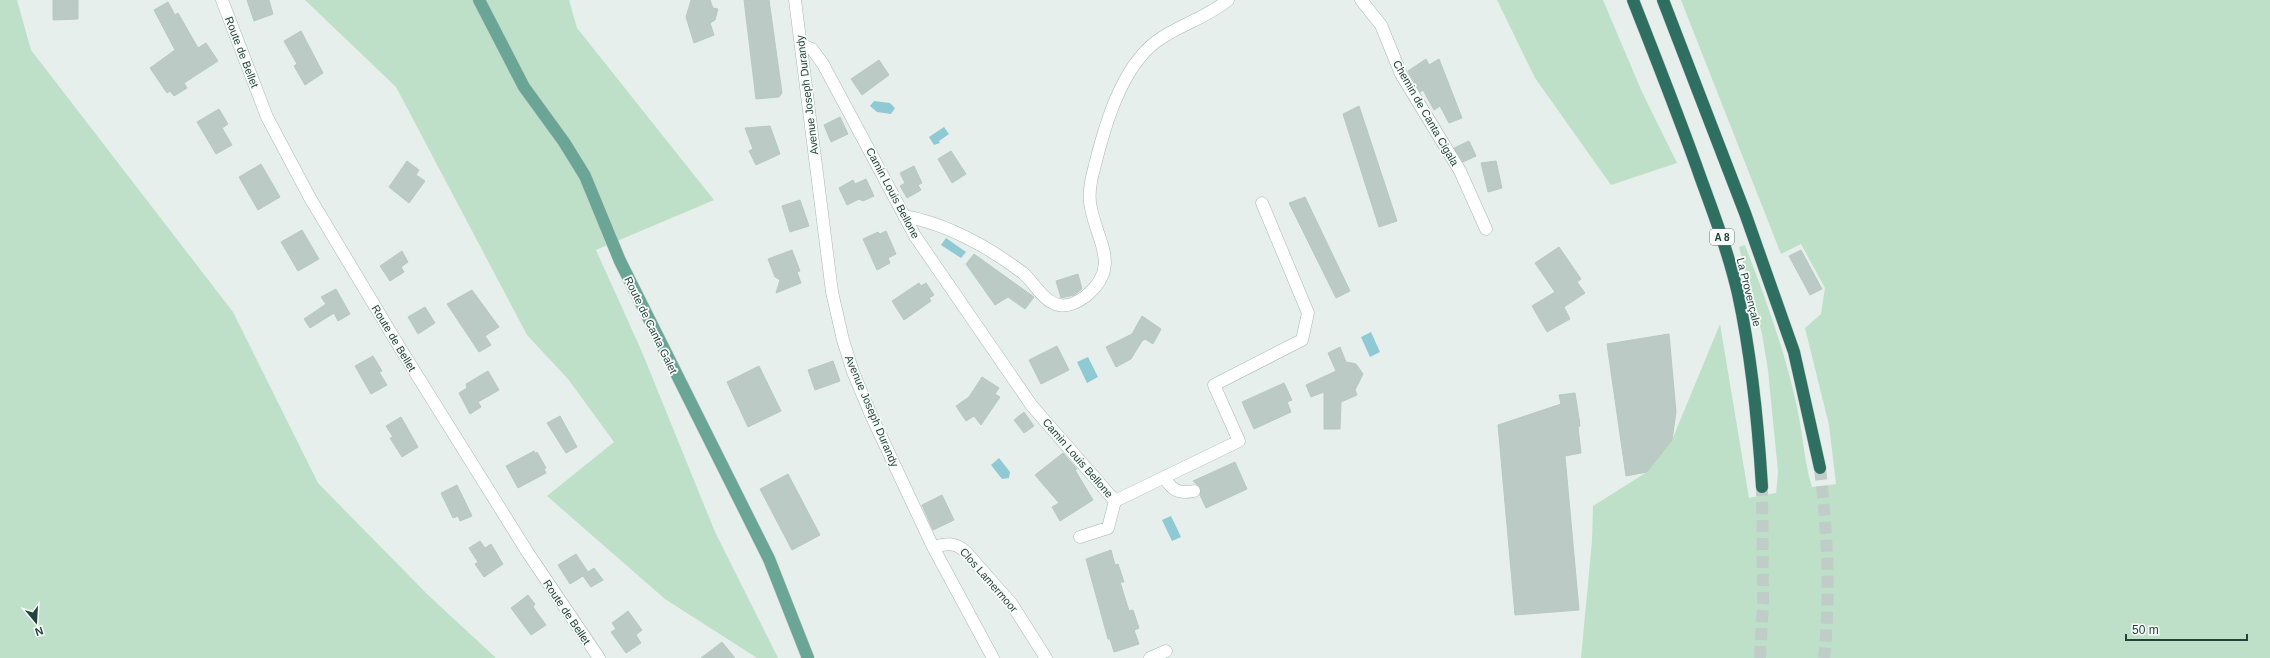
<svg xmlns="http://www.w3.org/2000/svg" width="2270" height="658" font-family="Helvetica,sans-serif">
<rect width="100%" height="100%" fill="#e6efeb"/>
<path fill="#bfe0c8" d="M0,0H17L31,50L233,312L318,483L428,595L496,658H0Z
M305,0H569L577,28L714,200L596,250L642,352L715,532L778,658H757L665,599L547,496L614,442L568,379L527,335L396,87Z
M1497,0H1603L1642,92L1677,163L1611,185L1535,78Z
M1681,0H2270V658H1581L1592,541L1593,506L1647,472L1672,440L1720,324L1749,498L1776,493L1778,472L1768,370L1762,334L1739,247L1745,245C1765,297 1785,351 1797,407C1803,434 1804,461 1812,487L1836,484L1829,425L1805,328L1821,314L1825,288L1801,244L1781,254Z"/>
<path fill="#8ec9d4" d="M874,101L890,103L895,108L891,114L877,112L870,106Z
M944,127L949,134L939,141L940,143L934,145L929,137Z
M946,238L966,252L961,258L941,245Z
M1371,332L1380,352L1370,357L1361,337Z
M1088,357L1098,377L1087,383L1077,362Z
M999,458L1010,472L1009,478L1002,479L991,465Z
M1171,516L1181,537L1172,541L1162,520Z"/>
<path fill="#bbcac4" stroke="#b8c9c2" d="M53,0H78V19L53,20Z
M247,0H269L273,14L254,21Z
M691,0H710L713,8L718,9L715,20L710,23L714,35L694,43L686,17Z
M744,0H769L782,93L779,97L756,99Z
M168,2L175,15L178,13L198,48L206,43L218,61L184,83L187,88L174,96L170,91L167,93L150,68L175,50L154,10Z
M301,31L323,73L305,85L294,66L297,64L284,41Z
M1426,59L1429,65L1439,59L1462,118L1449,123L1440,106L1434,110L1423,90L1420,92L1408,71Z
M879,60L889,75L862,95L851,79Z
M1359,106L1397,221L1379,227L1343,114Z
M219,109L228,124L222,128L232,145L216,154L197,122Z
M840,117L848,134L831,142L824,125Z
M770,126L780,154L756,165L749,151L753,149L745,128Z
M1469,141L1476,156L1463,162L1454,148Z
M951,151L966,174L952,183L938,159Z
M407,161L419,170L416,175L425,181L409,203L389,187Z
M1496,161L1502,188L1488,192L1481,163Z
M261,164L280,197L258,210L239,177Z
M914,166L922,183L918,185L921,190L907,198L900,186L905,183L900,173Z
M866,179L874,196L863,201L859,199L847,205L839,188L853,180L855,184Z
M1305,197L1350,291L1336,298L1289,203Z
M800,200L809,226L790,232L782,206Z
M302,230L319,259L298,271L281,242Z
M886,231L896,254L888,258L890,263L877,270L863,239L878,232L880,234Z
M1559,247L1581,279L1577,282L1585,293L1564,307L1570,319L1547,332L1532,306L1555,292L1535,263Z
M792,250L800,271L797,272L801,283L776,293L780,280L775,277L768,259Z
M1801,250L1822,289L1810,295L1789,256Z
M402,251L408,262L401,267L404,272L390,281L380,266Z
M974,254L1034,297L1025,309L1008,297L995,305L966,264Z
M1078,274L1082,289L1074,295L1061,298L1056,281Z
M919,283L921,286L926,283L934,295L929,298L931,301L904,320L892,301Z
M336,289L350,314L338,321L334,313L310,328L304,319L326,304L321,297Z
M472,290L499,327L485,336L491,345L479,352L447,304Z
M425,307L435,323L418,334L408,317Z
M1142,316L1161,329L1153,344L1145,339L1142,341L1131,359L1116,367L1106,347L1132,334Z
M1669,334L1676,412L1672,440L1647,472L1626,476L1607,344Z
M1057,346L1069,370L1041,384L1029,360Z
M1340,347L1346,362L1356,364L1363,374L1355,390L1357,395L1341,402L1340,429H1324V392L1311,397L1306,385L1336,371L1328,353Z
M373,356L382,371L379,372L387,385L371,394L355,366Z
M833,361L840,381L815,390L808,370Z
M759,366L781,411L748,427L727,382Z
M488,371L499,390L478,402L481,407L470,414L459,393L467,388L466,384Z
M982,377L999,388L995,394L1000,397L981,425L974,416L966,421L956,406L969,397Z
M1284,383L1292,400L1287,402L1291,412L1254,429L1242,402Z
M1575,393L1579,418L1580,426L1578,427L1581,453L1565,456L1579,610L1515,615L1498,425L1561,404L1559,395Z
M1024,412L1034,426L1024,433L1014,420Z
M560,416L577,447L566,453L547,423Z
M401,417L418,447L402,457L390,438L393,437L386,426Z
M534,451L536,454L537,452L546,468L544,469L546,473L518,488L506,466Z
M1063,453L1077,469L1075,470L1093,500L1060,521L1052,507L1059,503L1035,475Z
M1235,462L1247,489L1206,508L1200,495V487L1193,481Z
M788,474L820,535L792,550L760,489Z
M457,485L472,516L460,521L458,516L453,518L441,493Z
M942,495L954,520L933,530L922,505Z
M480,541L485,548L491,544L503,564L484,577L475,564L478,562L469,548Z
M1111,550L1115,565L1118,564L1124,582H1120L1129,611L1133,610L1139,628L1134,630L1139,644L1114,652L1110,639H1108L1086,559Z
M576,554L588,572L594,568L603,580L591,587L583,576L570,584L558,565Z
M528,595L535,604L533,607L546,625L531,635L511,608Z
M628,611L642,630L636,635L641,643L626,653L611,632L616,629L612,623Z
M722,642L735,658H701Z"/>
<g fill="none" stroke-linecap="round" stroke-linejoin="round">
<path stroke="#bfccc8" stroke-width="12" stroke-dasharray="12 6" stroke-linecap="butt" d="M1820,468C1827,532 1831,594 1824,658
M1760,658L1763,603L1762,487"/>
<g stroke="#a8b8b2" stroke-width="13">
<path id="minor" d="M222,0L267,117L310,198L400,348L528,553L599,658
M795,0L832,292L843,340L853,372L871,415L933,547L993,658
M1361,0L1381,25L1401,74L1460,171L1486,229
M802,45L812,49L823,64L915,236L1032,406L1115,501L1239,441L1214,385L1302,340L1308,313L1262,203
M904,216C948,224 987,246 1023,273C1034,282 1043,302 1059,305C1069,307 1078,302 1086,296C1121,267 1098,244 1091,208C1088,197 1091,180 1094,169C1104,128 1121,67 1157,41C1179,25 1206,18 1228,0
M1165,478C1172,491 1180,494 1194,491
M1080,537L1108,528L1115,501
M933,547C947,543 955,542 966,552L1011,603L1046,658
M1150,658L1166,651"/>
</g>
<g stroke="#c2cac8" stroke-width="13">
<path id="major" d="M479,0L524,87L564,142L585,176L620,261L769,559L808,658"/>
</g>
<g stroke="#c2cac8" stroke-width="13">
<path id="highway" d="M1633,0C1656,59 1680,119 1701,179C1715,217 1729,255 1738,294C1752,358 1758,422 1762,487
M1663,0L1745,213L1794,352L1820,468"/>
</g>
<use href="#minor" stroke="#fff" stroke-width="12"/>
<use href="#major" stroke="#6aa596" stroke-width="12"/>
<use href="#highway" stroke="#2f6f62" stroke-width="12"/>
</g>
<g text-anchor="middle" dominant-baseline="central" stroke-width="3.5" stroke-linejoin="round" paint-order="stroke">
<rect fill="#f7fbf9" stroke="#637a73" stroke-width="1" x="1710" y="229" width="24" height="16" rx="3"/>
<g font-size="10" font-weight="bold" fill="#24423a">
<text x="1722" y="237">A 8</text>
</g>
<g font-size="11" fill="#24423a" stroke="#f7fbf9">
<text transform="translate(242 52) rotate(69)">Route de Bellet</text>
<text transform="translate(807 95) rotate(-97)">Avenue Joseph Durandy</text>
<text transform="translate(1426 113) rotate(60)">Chemin de Canta Cigala</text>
<text transform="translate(893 193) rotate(62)">Camin Louis Bellone</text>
<text transform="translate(1749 292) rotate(76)">La Provençale</text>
<text transform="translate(651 325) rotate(64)">Route de Canta Galet</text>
<text transform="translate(394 338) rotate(59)">Route de Bellet</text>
<text transform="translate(872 411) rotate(67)">Avenue Joseph Durandy</text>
<text transform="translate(1078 458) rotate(49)">Camin Louis Bellone</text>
<text transform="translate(989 580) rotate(49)">Clos Lamermoor</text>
<text transform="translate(567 612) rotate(56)">Route de Bellet</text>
</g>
</g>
<g transform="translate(36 622) rotate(162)" stroke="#f7fbf9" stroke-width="3" paint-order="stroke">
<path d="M0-3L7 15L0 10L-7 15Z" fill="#24423a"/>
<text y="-6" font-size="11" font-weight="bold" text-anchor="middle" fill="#24423a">N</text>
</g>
<path d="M2126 634v6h121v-6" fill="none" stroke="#24423a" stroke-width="2"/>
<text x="2132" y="634" font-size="12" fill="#24423a" stroke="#f7fbf9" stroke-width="3" paint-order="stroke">50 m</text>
</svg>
